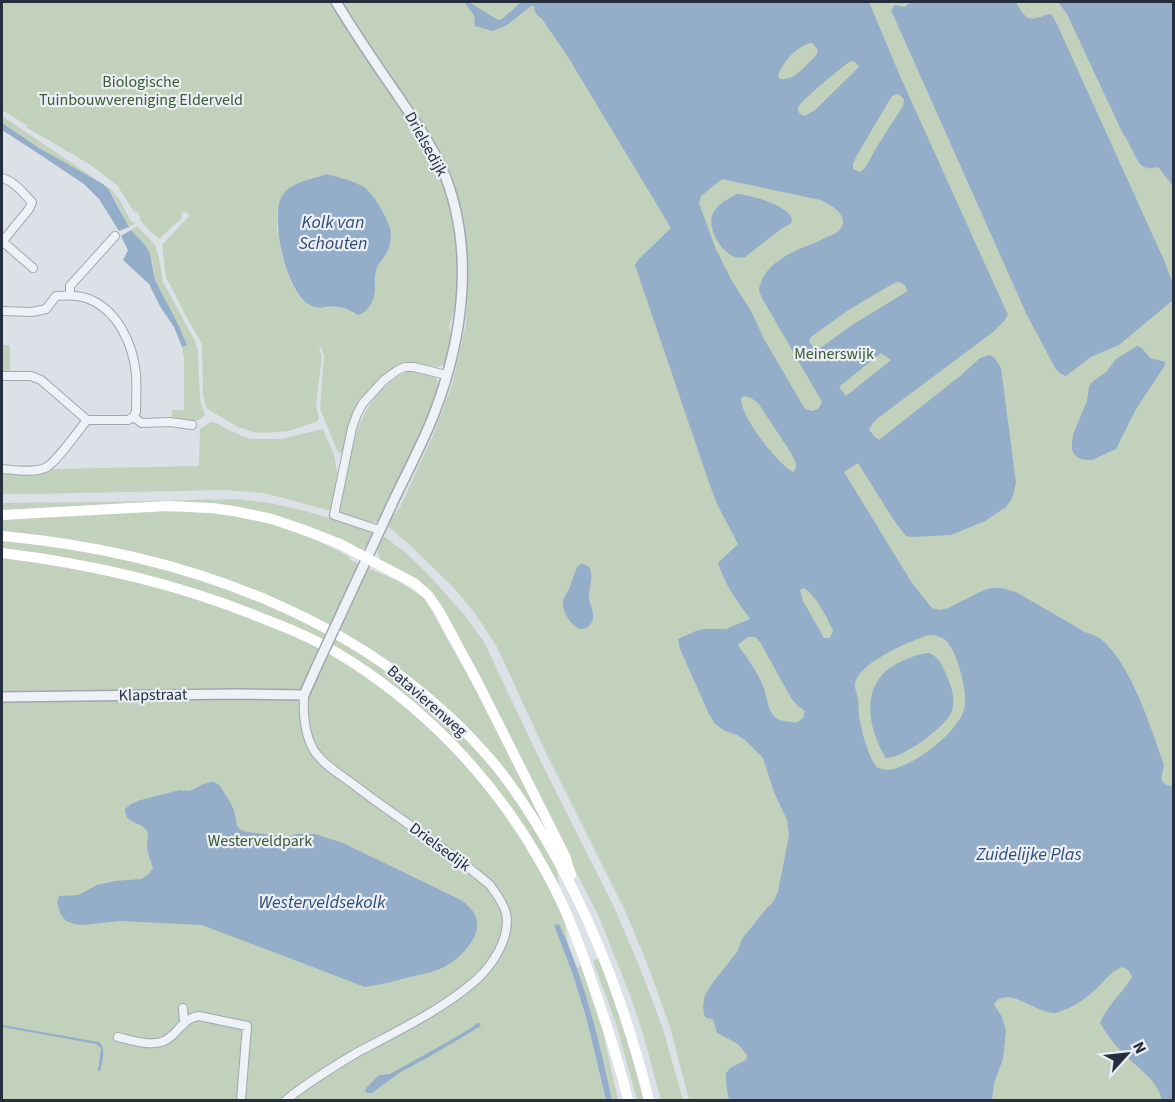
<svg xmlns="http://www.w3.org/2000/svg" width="1175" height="1102" font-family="'Source Sans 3',sans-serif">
<rect width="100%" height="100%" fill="#dce0e7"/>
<path fill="#c2d1bc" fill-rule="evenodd" d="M2,2H332L425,143L437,164L450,203L457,243L459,273L457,305L449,326L452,337L446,363L439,367L405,362L399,364L378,381L360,401L354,412L342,453L338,452L337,450L320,409L324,355L321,347L319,348L322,356L316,404L319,419L316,422L289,431L262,433L253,432L236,426L206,408L203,394L202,344L187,318L166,277L162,245L189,216L186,212L182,213V218L159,239L149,230L139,219L141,218L134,208L136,215L117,185L89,164L26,127L28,126L2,110ZM326,174L382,260C373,272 374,278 375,292L353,311L337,307L325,308L300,298L291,282L277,229V211L293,185Z
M343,2H1173V1100H689L670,1027L647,963L626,913L544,749L497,647L474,612L453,587L409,544L386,525L400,507L434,433L452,385L466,324L468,283L466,242L461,212L453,182L444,159L429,134L378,58Z
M2,116L112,190L120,200L130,220L135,224L129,227C123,215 117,201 109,190C99,178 81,173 69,166C46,152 23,139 2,123Z
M137,226L155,245L159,258L163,282L196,343L198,351L200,400L205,415C198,424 186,421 175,421L172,419V410H184V360L182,347L187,344L180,328L155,280L152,261L146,246L131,230Z
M2,345H10V374L2,375Z
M412,371C420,373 433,373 438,381C446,392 389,501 381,519L378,522H372L341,514L339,508C349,464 352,414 388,384C396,378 402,373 412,371Z
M211,422L216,423L228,430L250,439H282L323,429L334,455L338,477L331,511L276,496L261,493L224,490L31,494H2V474C14,474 26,473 38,471C45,470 49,468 57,469L199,466L200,429Z
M237,499L269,503L301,510L368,529L372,533C371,542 369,547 360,550L242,509L2,512V503L104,502Z
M161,511C209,512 261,516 306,535C320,541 334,549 348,556L352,561L398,581L426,599L443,632L476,688L553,844L572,971L586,1017L606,1100H2V518Z
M385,537L406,553L428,574L467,618L484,642L538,756L614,907L640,968L663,1029L683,1100H661L643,1034L630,995L599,917L439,603L380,560L377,549L381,539Z
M599,958C616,1005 631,1052 644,1100H637L616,1023L593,961Z
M581,966L603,1032L618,1100H612C602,1056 592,1011 577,968Z"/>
<path fill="#94aec9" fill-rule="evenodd" d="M464,2H469L498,20L502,19L521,2H869L900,76L1008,315L1004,321L993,332L878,418L872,424L869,430L875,437L879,440L960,376L980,358L989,355L994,357L1001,368L1016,483L1012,499L1006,507L985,521L951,535L912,537L906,536L893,519L858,463L844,472L912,583L932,608L940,610L948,608L982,591L991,588H1002L1016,592L1085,632C1091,634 1097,636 1102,640C1132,666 1151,728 1164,765C1162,777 1157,784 1173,786V1100H1162C1157,1079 1137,1068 1123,1053C1114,1044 1106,1034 1100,1023C1107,1005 1123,993 1132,977L1129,971L1123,967C1113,970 1109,976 1101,984C1091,994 1081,1003 1067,1009C1063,1010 1058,1013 1054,1013C1035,1012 1007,985 994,1004L1002,1017L1006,1031L1003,1059L994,1083L992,1100H729L726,1084V1073L730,1068L746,1060L747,1055L738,1044L717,1033L713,1019L706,1018L704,1015L703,1005L705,995L711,985L737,952L742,939L766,909L773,902L778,892L789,835L787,820L774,792L763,758L745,740L737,735L725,731L715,724L709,714L680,649L678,639L696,631L704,629H726L750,619C737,601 725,585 718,563L738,544L717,504L707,477L635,265L639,259L671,228L568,57L542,19C538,16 534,13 534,6H531L507,25L493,31L475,26L474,15ZM812,43L818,50L817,54C808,63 794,82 780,79L778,76C783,62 797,45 812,43ZM851,61L855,62L859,67L815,110L805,116L800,114L798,111C798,109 798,108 799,106C802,100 844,65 851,61ZM898,94L904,99L903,106L878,145L865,168L860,172L853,169V164L857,155L892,96ZM722,179L820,200C833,205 854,219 836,233C831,236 824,238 819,241C799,249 771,259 762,280C762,281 759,287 759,289C759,292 761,295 762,298L822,402L819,408L813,411L805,409L764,339L751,311L732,281L715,247L699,203L701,196ZM896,282C902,282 905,284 907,290L906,292L852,325L819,349L815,350L809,341L811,337L850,309ZM881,353L891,360L846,396L839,387ZM744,396L751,398L758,403L791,453L796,463V467L794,472C779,467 739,414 741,398ZM804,588C818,598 826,616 833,631L830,638H824L803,601L800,590ZM929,635C935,635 941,636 946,641C957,651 969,695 964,710C957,733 912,768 887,770C886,770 880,768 878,768C869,761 861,728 859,717C858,711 859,704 858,698C857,692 853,687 856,680C864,661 909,641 929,635ZM748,637H755L760,642L791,698L798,706L805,711L803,718L796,723C788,721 779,722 774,716C767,709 767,695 763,686C757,671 747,658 738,645Z
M911,2H1016C1027,22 1029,21 1049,14L1052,15L1056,22L1164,260L1173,285V300L1119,345L1091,357L1066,376L1061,374L1055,368L1026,313L891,10L895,5L905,7Z
M1053,2H1173V186L1158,167C1154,168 1148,169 1144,167C1136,163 1130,142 1123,134L1067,14L1059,3Z
M2,123L39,148L103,184L109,190L129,227L119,231L99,199L84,184L33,150L2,130Z
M326,174C338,177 351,180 362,186C374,193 389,220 391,233C391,237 390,243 389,247C387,256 378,262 376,271C374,278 375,283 375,290C375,299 368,313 358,315C352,311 344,307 337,307C328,306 318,310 310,305C287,295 269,217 282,196C291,181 312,180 326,174Z
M737,194C748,194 791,206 792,220C792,221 791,223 790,224L781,229L745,257C727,263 707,232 712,216C715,205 728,199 737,194Z
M131,230L146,246L150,254L155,280L180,328L187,345L182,347L174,327L161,308L149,284L123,260L128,250L121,236Z
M1137,346L1142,348L1150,358L1165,362V365L1135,411L1116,449L1092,460H1085L1078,458L1074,454L1072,450V441L1074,432L1087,401L1089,387L1092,382L1106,372L1116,359Z
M581,564C599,565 588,589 589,599C591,608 597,617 590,625C578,639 561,613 563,601C564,596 567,593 569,589C572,582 574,574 577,567Z
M929,653C939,657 942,665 946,674C951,685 956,699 952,711C947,726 902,759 886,758C871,734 861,697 883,674C887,669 893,666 898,663C909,658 917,654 929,653Z
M211,782H215L220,786L230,802L234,810L237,826L241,830L247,832L289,837L295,834H315L343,843L461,900C469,906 476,912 477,922C480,939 457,962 442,968C431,973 418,975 406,978C392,982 379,985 365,987L202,925L119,921L82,925L74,924L66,921L60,913L57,902L59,896L78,895L97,885L115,881L141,879L149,874L153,868C151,861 147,853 147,845C147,841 149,836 147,831C140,820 125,825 125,809L131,804L141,800L180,790L190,791L201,785Z
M559,924C585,980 599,1040 612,1100H606L586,1017L572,972L554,925Z
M477,1023H479L481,1026L434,1054L399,1073L372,1093H367L365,1091L367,1087L379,1075L390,1074L449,1041L471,1028Z
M2,1025L99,1042C107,1049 102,1062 100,1071H98L101,1048L96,1044L2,1027Z"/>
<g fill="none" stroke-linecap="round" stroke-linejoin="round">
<g stroke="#a1a7b1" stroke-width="10">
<path id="minor" d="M2,178C14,181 23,193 32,202L29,209L2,242
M2,241L33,268
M70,295V286L115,236
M2,311L32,312L46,309L56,296C67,295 79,295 89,299C118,311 133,344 136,374C137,386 136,399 136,412L133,417L128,420H87L41,380L31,376H2
M133,417L142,423L170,422L192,425
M2,469C15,470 33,473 45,468C56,463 78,431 87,420
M379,530L334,515L352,428L357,414L363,403L384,380L398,370L405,367H414L446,375
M183,1008L184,1022
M118,1037C131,1040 148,1046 161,1042C177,1038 181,1018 199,1016L247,1026L241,1100
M286,1100C308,1082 333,1067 358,1052C396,1032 443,1009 475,981C493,965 511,937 506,913C503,902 496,893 490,885C447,848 398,819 353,784C341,775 324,765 315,752C304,735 303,714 304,695"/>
</g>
<g stroke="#a1a7b1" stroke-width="12">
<path id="tertiary" d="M336,2C355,33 375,63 396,93C412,117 429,140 441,166C476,245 464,336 434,414C422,445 406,474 392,504C375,540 359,576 342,612
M2,697L234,694L304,695L316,668"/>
</g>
<use href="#minor" stroke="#eef1f5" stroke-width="8"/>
<use href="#tertiary" stroke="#eef1f5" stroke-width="9"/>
<path stroke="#fff" stroke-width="10" d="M2,515L168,506L212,508L234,511L272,519L304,530L340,544L414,583L428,595L439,611L479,685L565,856L571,875
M2,536C187,553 375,620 497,767C520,796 540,828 558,861C600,938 628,1016 649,1100
M2,553C92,564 180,584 264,619C288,628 312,638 334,651C420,702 492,776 541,863C562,899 578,939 591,979C605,1019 618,1059 628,1100"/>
<g stroke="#a1a7b1" stroke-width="12" stroke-linecap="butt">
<path id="tertiary-bridge" d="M316,668L342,612"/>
</g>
<use href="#tertiary-bridge" stroke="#eef1f5" stroke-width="9"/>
</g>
<g text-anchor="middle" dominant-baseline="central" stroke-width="4.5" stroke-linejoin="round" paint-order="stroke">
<g font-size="16" fill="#395a32" stroke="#ebeff5">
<text x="141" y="82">Biologische<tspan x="141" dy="18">Tuinbouwvereniging Elderveld</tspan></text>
<text x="834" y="354">Meinerswijk</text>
<text x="260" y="841">Westerveldpark</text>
</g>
<g font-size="16" fill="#252e3d" stroke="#ebeff5">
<text transform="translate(426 144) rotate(61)">Drielsedijk</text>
<text transform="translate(153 695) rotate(-1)">Klapstraat</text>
<text transform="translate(427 701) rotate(41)">Batavierenweg</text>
<text transform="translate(440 847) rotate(36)">Drielsedijk</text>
</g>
<g font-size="18" font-style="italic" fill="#2e4d73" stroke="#ebeff5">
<text x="333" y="222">Kolk van<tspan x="333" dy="21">Schouten</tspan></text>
<text x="1029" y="854">Zuidelijke Plas</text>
<text x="322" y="902">Westerveldsekolk</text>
</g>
</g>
<rect width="1175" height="1102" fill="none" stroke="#252e3d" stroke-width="6"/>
<g transform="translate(1127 1054) rotate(63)" stroke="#ebeff5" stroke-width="4.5" paint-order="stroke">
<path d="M0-4.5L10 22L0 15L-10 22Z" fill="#252e3d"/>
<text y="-9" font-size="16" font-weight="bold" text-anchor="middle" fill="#252e3d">N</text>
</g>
</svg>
